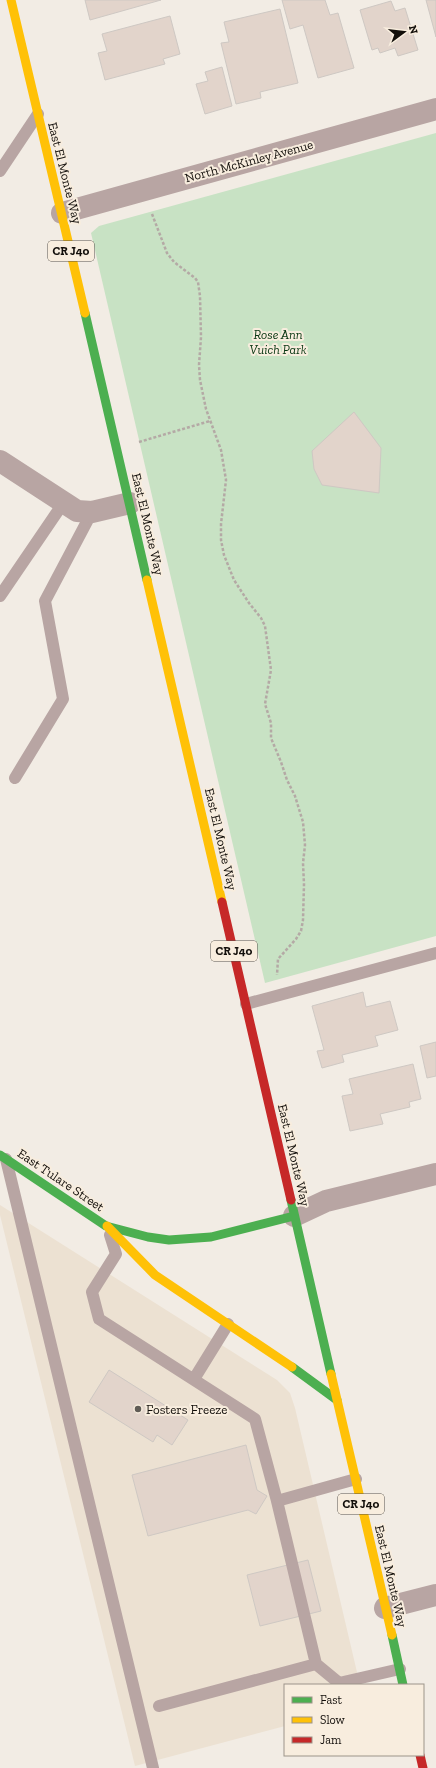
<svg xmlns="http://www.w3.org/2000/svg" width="436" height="1768" font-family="'Zilla Slab',serif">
<rect width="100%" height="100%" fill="#f2ece4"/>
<path fill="#ece1d2" d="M0,1205L277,1380L290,1393L295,1408L360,1685H285V1726L135,1766L0,1215Z"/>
<path fill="#c8e2c4" d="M436,133V936L265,983L91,233L99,226Z"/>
<path fill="#e2d4cb" stroke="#cec8c3" d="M85,0H161L90,20Z
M282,0H325L330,15L338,13L354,68L318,78L303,25L290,29Z
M426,0H436V37Z
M391,1L395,11L405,8L418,50L398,56L395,48L380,53L378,48L372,50L360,10Z
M280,9L298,83L260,92L261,98L236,104L221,43L229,42L224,22Z
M170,16L180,54L163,59L165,64L105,80L98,53L107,51L102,34Z
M222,67L232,106L205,114L196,84L208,81L205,72Z
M354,412L381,448L379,493L322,485L314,469L312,451Z
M363,992L366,1007L390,1001L398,1030L375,1036L378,1046L342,1055L344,1062L322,1068L317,1051L324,1050L312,1006Z
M436,1042V1076L427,1078L420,1046Z
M413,1064L421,1099L409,1102L410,1107L380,1114L383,1124L350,1131L342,1096L353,1094L349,1079Z
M109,1370L188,1420L172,1445L157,1435L153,1442L89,1402Z
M246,1445L257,1490L267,1496L256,1514L248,1510L148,1536L132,1475Z
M308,1560L321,1611L260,1626L247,1575Z"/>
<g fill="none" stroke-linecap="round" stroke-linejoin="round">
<path stroke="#b4a9a5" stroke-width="2.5" stroke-dasharray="3 2" stroke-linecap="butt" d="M152,214L167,253L174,262L195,278L198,282L200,296L201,337L199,365L200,380L206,409L221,450L226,480L221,524V540L224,555L234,580L249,603L261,618L265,626L271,670L265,704L271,723V738L281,762L287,780L295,796L303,822L305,845L303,863L304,884L303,920L301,931L296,939L278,959L277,975
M139,442L210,421"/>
<path stroke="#b8a5a3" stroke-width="12" d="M0,171L38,114
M0,596L64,502
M15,778L63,699L45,601L92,512
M246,1004L436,953
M6,1159L153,1768
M110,1235L116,1254L92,1292L99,1319L255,1419L277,1501
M194,1379L228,1324
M356,1479L277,1501L316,1664L339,1683L400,1669
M159,1706L316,1664"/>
<path stroke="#b8a5a3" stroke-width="22" d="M62,213L436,109
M0,461L77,511L92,512L130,503
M294,1216L326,1201L436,1174
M385,1608L436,1595"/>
<path stroke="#4caf50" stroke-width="9" d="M85,313L147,580
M0,1155L106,1226L148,1237L169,1240L211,1237L294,1216
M291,1200L331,1374
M292,1367L337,1400
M392,1635L403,1685"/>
<path stroke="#ffc107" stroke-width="9" d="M11,0L85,313
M147,580L222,902
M107,1226L155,1275L292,1367
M331,1374L392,1635"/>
<path stroke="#c62828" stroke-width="9" d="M222,902L291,1200
M420,1755L423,1768"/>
</g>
<circle fill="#605c56" stroke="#f8edde" stroke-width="1.5" cx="138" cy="1409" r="4"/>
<g text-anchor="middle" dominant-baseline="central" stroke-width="4" stroke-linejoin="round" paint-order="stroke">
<g fill="#f8edde" stroke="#57514a" stroke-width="1">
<rect x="48" y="241" width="46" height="20" rx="3"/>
<rect x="211" y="941" width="46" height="20" rx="3"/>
<rect x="338" y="1494" width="46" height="20" rx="3"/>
</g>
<g font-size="12" font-weight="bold" fill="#120e0a">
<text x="71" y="251">CR J40</text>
<text x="234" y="951">CR J40</text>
<text x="361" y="1504">CR J40</text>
</g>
<g font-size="13" fill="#120e0a" stroke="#f8edde">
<text transform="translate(249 161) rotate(-15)">North McKinley Avenue</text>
<text transform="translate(65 173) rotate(76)">East El Monte Way</text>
<text transform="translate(148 524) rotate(77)">East El Monte Way</text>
<text transform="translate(221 839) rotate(77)">East El Monte Way</text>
<text transform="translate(294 1155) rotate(77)">East El Monte Way</text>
<text transform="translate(61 1180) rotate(34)">East Tulare Street</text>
<text transform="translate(391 1576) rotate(77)">East El Monte Way</text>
</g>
<g font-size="13" font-style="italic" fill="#063510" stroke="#f8edde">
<text x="278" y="334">Rose Ann<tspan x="278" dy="15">Vuich Park</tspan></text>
</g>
<g font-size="13" fill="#120e0a" stroke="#f8edde" text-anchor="start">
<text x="146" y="1409">Fosters Freeze</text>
</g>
</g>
<rect x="284" y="1684" width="140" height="72" fill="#f8edde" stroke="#9c9489"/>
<rect x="292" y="1697" width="20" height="6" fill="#4caf50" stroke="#9c9489"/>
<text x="320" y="1704" font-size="12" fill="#120e0a">Fast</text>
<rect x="292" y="1717" width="20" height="6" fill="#ffc107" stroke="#9c9489"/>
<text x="320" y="1724" font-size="12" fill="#120e0a">Slow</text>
<rect x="292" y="1737" width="20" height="6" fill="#c62828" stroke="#9c9489"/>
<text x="320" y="1744" font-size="12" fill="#120e0a">Jam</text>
<g transform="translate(404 32) rotate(75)" stroke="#f8edde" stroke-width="3" paint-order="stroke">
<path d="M0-3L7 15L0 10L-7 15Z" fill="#120e0a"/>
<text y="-6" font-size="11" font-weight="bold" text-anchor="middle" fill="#120e0a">N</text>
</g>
</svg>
